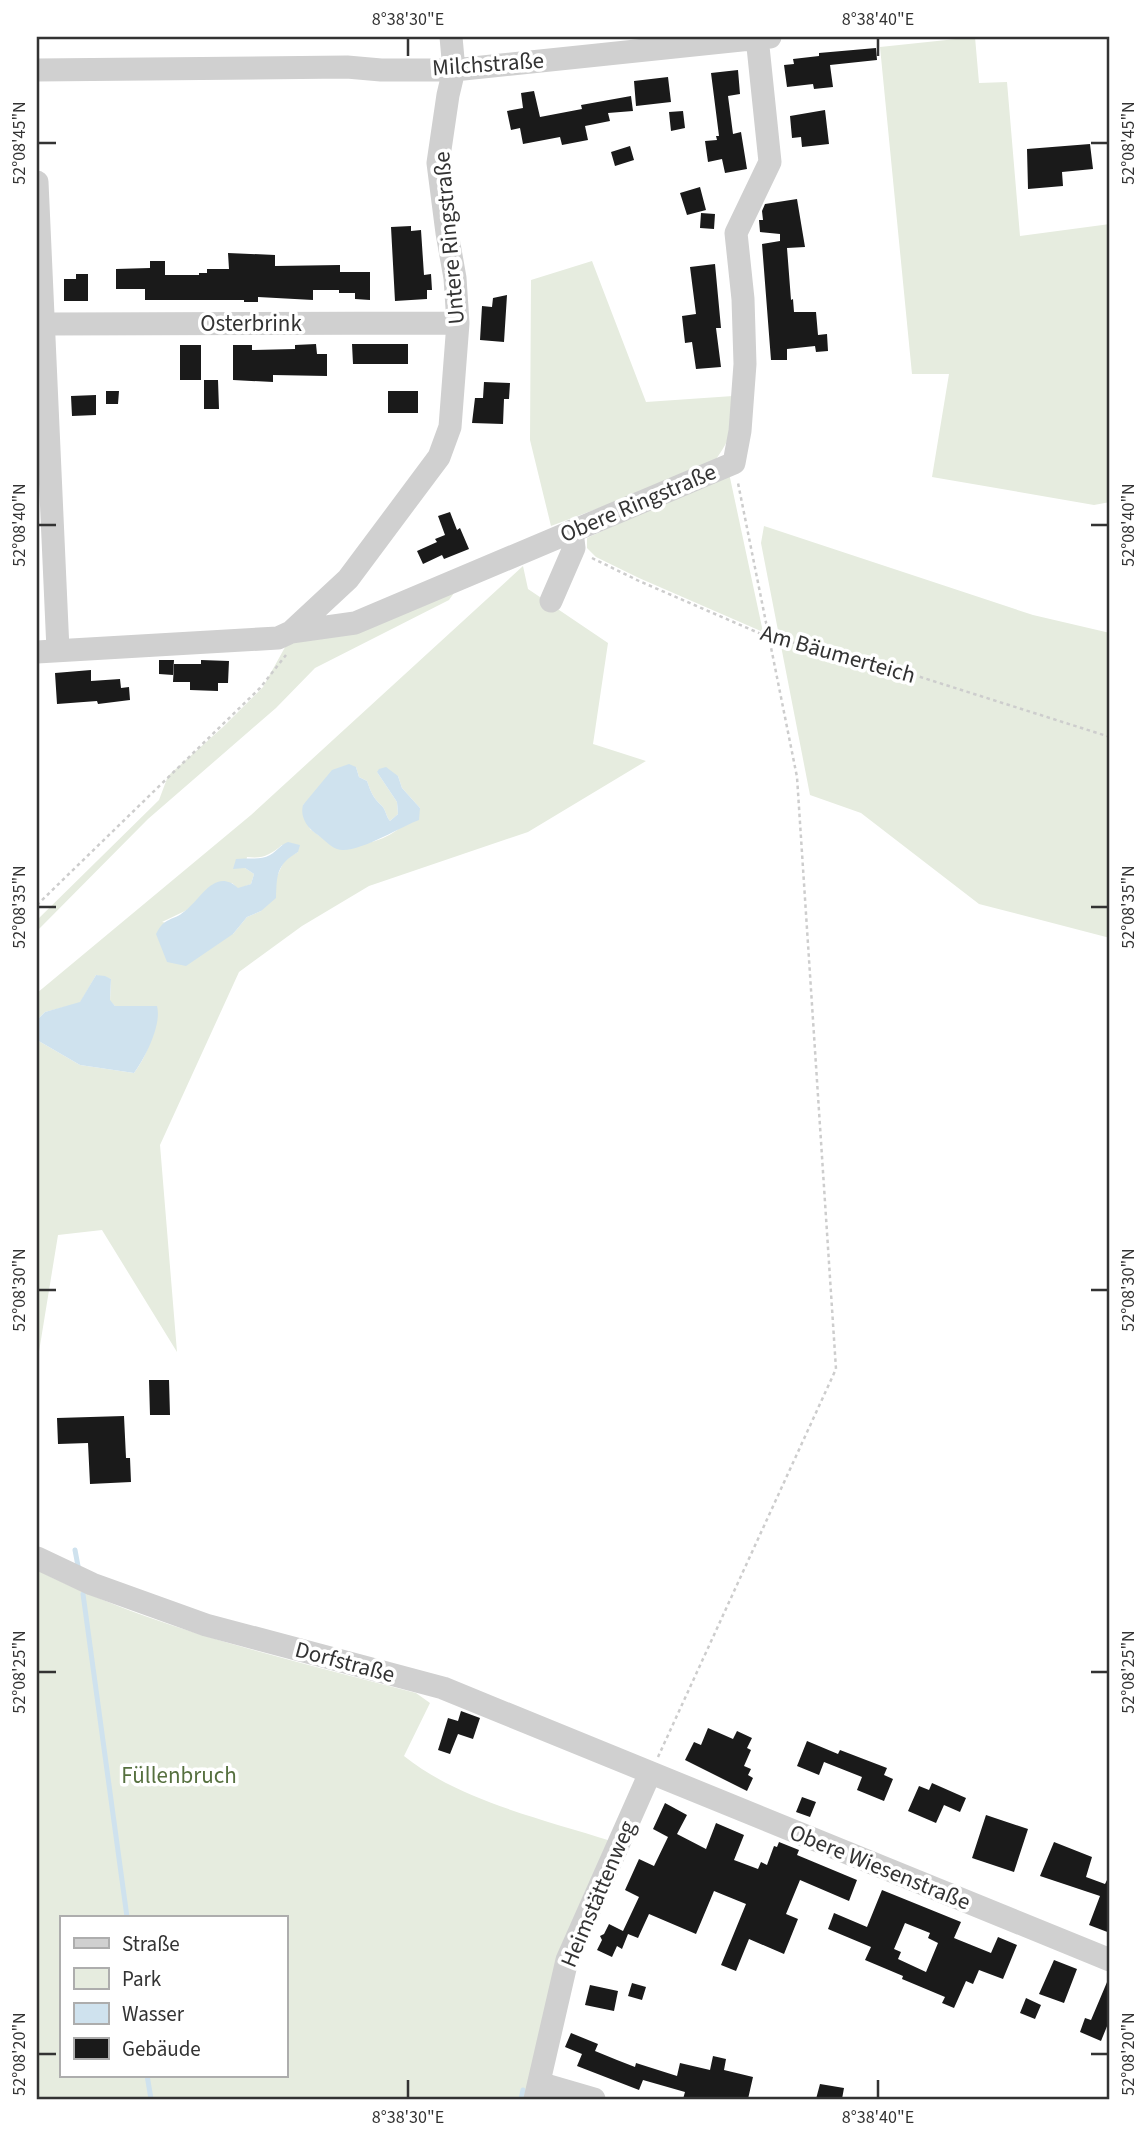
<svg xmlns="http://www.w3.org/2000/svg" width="1147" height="2136" font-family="'Source Sans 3',sans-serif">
<rect width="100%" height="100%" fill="#fff"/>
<path fill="#e6ecdf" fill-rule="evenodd" d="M975,37L979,83L1007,82L1020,236L1110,224V502L1094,505L932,477L949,374H912L880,47Z
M592,261L646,402L733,396C733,429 732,439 711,466L551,526L530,440L531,280Z
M729,473L763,632L639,578L596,557L587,548V538Z
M764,526L1033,615L1110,633V938L979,904L861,813L810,795L761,543Z
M523,566L528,589L608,643L593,744L646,761L528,832L369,886L302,926L239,972L160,1145L177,1352L102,1230L58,1235L37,1364V1040L80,1065L134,1073C149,1053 155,1031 157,1006H115L110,1001L111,979L96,975L80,1003L45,1012L37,1020V993L251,815ZM356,767L359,777L367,781C371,792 373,798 382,806C386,810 386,817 390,821L398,814L397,802L377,772L398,776L402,788L420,808C406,825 389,839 367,843L321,837L310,829L303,805ZM282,845L298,852L285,859L261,911L247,917L233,934L162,922L185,911L232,883L238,889L251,884L254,874L245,868L247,857C263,859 270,855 282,845Z
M454,593L449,600L315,668L276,708L148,819L37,931V920L159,800L168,776L223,727L263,687L289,640Z
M37,1570C155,1630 288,1659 416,1693L430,1703L404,1756C460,1801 543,1819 611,1841L525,2099H37ZM61,1917H285V2075H61Z"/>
<path fill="#cfe2ee" d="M349,764L356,767L359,777L367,781C371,792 373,798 382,806C386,810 386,817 390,821L398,814L397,802L377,772L379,769L386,767L398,776L402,788L420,808L419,820C402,826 354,856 337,849C329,846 323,838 315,833C306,826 300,816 303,805L332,770Z
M288,842L300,845L298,852C276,865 277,875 276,898L261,911L247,917L233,934L186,966L167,962L156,934C165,916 172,922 185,911C201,899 215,867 238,888L251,884L254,874L245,868L233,869L236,859C247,857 260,861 270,855C277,851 280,845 288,842Z
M96,975L105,976L111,979L110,1000L115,1006H157C162,1025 145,1058 134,1073L80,1065L37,1040V1020L45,1012L80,1002Z"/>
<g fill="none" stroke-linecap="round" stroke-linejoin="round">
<path stroke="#cfe2ee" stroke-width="5" d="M75,1550L78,1566
M83,1594L127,1917
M147,2075L151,2099
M521,2099L523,2090"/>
</g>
<path fill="#1a1a1a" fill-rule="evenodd" d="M876,48L877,60L830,65L833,87L814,89L813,84L787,87L784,65L794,64L793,59L819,56V53Z
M738,70L740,94L728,96L733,134L741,132L747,169L725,173L722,159L708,162L705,141L717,140L716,136H719L711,73Z
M668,77L671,102L636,106L634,81Z
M534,91L540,117L582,109L581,105L631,96L633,111L608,113L610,121L585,126L588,140L562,145L560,137L523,144L520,128L511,130L507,111L523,108L521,93Z
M825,110L829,144L802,147L801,137L792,138L790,116Z
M683,111L685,128L671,131L669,112Z
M1090,144L1093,169L1062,172L1063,186L1028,189L1027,149Z
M630,146L634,160L615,166L611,152Z
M700,187L706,210L687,215L680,193Z
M797,199L805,247L787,248L791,300L793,299L794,312H816L818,335L827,334L828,351L816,352L815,346L787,349V360H771L762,244L780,241V234L760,232L759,220H763L762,211L765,204Z
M701,213L715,214L714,229L700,228Z
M411,226V231L421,230L424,275L431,274L432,290H427V299L395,301L391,227Z
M228,253L275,255V266L340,265V272H370V300L355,299V293H339V290H313V300L258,297V302H244V300H145V289H116V269L150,268V261H165V275H199V273H207V269H229Z
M715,264L721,328H716L721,367L696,369L692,342L685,343L682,316L696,314L690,267Z
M76,274H88V301H64V279H76Z
M507,295L504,342L480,340L482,306L492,307L493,298Z
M316,344L317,354H327V376L273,375V382L233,380V345H252V350L295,349V345Z
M352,344H408V364H353Z
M180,345H201V380H180Z
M204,380H218L219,409H204Z
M484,382L510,383L509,399H504L503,424L472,423L475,398H483Z
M106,391H119L118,404H106Z
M388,391H418V413H388Z
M96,395V415L72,416L71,396Z
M450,512L457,530L460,528L469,549L444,559L442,555L423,564L417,551L437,542L435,539L445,535L438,516Z
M159,660H174L173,675L159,674Z
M201,660L229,661L228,683H218V691L190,690V682H173L174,664H201Z
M91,670V681L120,679L121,688L129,687L130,700L98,704L97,701L57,704L55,673Z
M149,1380H169L170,1415H150Z
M124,1416L126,1458H130L131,1482L90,1484L88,1443L58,1444L57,1418Z
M461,1711L480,1718L473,1739L458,1734L450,1754L438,1750L448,1718L458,1721Z
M708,1728L733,1739L737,1731L752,1738L747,1748L751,1750L744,1766L751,1769L748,1775L753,1778L747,1791L685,1760L694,1742L701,1745Z
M807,1741L838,1754L840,1750L887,1768L884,1775L893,1779L884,1801L857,1790L862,1777L824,1762L819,1775L797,1766Z
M932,1783L966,1798L960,1812L944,1805L936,1823L908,1811L919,1786L929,1790Z
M802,1797L816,1802L810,1817L796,1812Z
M665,1803L687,1815L677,1834L706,1849L716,1823L744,1835L734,1860L758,1869L761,1862L767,1865L774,1846L777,1847L779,1842L799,1850L797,1855L857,1880L849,1901L800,1880L786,1914L798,1919L784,1954L749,1939L736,1971L721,1965L746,1904L714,1891L696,1934L649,1914L638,1938L628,1934L622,1949L617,1946L612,1957L597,1950L602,1940L600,1936L604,1934L609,1924L623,1931L639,1897L625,1890L639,1859L654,1866L668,1837L653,1829Z
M986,1815L1028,1829L1014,1872L972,1858Z
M1054,1842L1092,1857L1086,1877L1105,1884L1110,1874V1933L1089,1925L1100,1896L1040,1876Z
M882,1890L961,1922L954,1938L991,1953L998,1937L1017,1945L1003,1979L979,1970L973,1984L966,1981L954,2008L942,2003L945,1997L902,1979L903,1976L865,1960L871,1947L828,1929L834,1913L867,1927ZM905,1923L930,1933L928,1938L938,1943L926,1972L898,1959L901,1952L894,1949Z
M1054,1960L1077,1969L1064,2003L1039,1994Z
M1110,1975V2019L1101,2041L1080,2032L1085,2018L1091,2020Z
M632,1983L646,1987L642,2000L628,1996Z
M590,1985L618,1991L614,2011L585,2005Z
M1026,1998L1041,2005L1035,2019L1020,2013Z
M571,2033L598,2044L595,2051L617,2060L635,2067L636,2063L677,2076L680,2063L710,2070L713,2056L726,2059L724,2070L753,2077L748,2099H683L685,2092L643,2080L639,2090L577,2066L582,2054L565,2047Z
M820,2084L844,2088L842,2099H816Z"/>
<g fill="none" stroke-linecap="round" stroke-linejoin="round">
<path stroke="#cdcdcd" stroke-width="2.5" stroke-dasharray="3.5 3.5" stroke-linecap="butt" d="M592,558L639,581L768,637L854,656L1110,737
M37,905L260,688L286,655
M658,1757L836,1369L797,777L738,483"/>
<path stroke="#d0d0d0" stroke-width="23" d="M37,70L347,67L381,70H454L770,37
M37,182L58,650
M45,324L458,323
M551,601L574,548L572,531
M291,632L355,623L734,463L740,431L745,364L743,299L736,233L770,162L757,37
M37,652L278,638L291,632L348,579L439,457L450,427L458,323L455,278L447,233L438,163L448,95L454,70L451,37
M37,1558L92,1584L206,1625L443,1688L1110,1960
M539,2083L594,2099
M535,2099L567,1960L650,1773"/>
</g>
<path fill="none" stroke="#333" stroke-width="2.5" d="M408,38V56M878,38V56M38,143H56M1091,143H1108M38,525H56M1091,525H1108M38,907H56M1091,907H1108M38,1290H56M1091,1290H1108M38,1672H56M1091,1672H1108M38,2054H56M1091,2054H1108M408,2080V2098M878,2080V2098"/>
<g text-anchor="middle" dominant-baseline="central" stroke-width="7" stroke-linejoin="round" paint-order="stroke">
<g font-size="23" fill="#333" stroke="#fff">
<text transform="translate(488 64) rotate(-4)">Milchstraße</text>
<text transform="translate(449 238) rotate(-95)">Untere Ringstraße</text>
<text x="251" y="323">Osterbrink</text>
<text transform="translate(638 503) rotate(-23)">Obere Ringstraße</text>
<text transform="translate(838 654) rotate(16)">Am Bäumerteich</text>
<text transform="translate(345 1662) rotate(15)">Dorfstraße</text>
<text transform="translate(880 1867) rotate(22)">Obere Wiesenstraße</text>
<text transform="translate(598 1894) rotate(-67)">Heimstättenweg</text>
</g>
<g font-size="23" fill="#56703f" stroke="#fff">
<text x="179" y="1775">Füllenbruch</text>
</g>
</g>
<rect width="1147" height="2136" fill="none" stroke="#ffffff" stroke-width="77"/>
<rect x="60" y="1916" width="228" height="161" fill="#ffffff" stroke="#adadad" stroke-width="2"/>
<rect x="74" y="1938" width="35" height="10" fill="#d0d0d0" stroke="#adadad" stroke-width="2"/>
<text x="122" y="1951" font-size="21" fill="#333333">Straße</text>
<rect x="74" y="1968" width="35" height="21" fill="#e6ecdf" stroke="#adadad" stroke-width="2"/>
<text x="122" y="1986" font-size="21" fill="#333333">Park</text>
<rect x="74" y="2003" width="35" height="21" fill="#cfe2ee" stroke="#adadad" stroke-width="2"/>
<text x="122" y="2021" font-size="21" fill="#333333">Wasser</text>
<rect x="74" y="2038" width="35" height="21" fill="#1a1a1a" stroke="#adadad" stroke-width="2"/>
<text x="122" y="2056" font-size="21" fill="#333333">Gebäude</text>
<rect x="38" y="38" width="1070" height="2060" fill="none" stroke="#333" stroke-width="2.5"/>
<g font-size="18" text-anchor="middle" fill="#333">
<text x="408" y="25">8°38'30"E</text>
<text x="878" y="25">8°38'40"E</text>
<text transform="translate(19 143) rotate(-90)" y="6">52°08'45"N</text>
<text transform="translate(1128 143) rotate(-90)" y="6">52°08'45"N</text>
<text transform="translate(19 525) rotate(-90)" y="6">52°08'40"N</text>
<text transform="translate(1128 525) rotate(-90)" y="6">52°08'40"N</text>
<text transform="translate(19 907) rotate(-90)" y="6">52°08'35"N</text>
<text transform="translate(1128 907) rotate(-90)" y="6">52°08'35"N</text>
<text transform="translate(19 1290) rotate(-90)" y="6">52°08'30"N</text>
<text transform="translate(1128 1290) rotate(-90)" y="6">52°08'30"N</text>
<text transform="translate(19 1672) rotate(-90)" y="6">52°08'25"N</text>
<text transform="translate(1128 1672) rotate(-90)" y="6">52°08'25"N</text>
<text transform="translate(19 2054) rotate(-90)" y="6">52°08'20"N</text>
<text transform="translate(1128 2054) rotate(-90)" y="6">52°08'20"N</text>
<text x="408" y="2123">8°38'30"E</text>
<text x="878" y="2123">8°38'40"E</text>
</g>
</svg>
